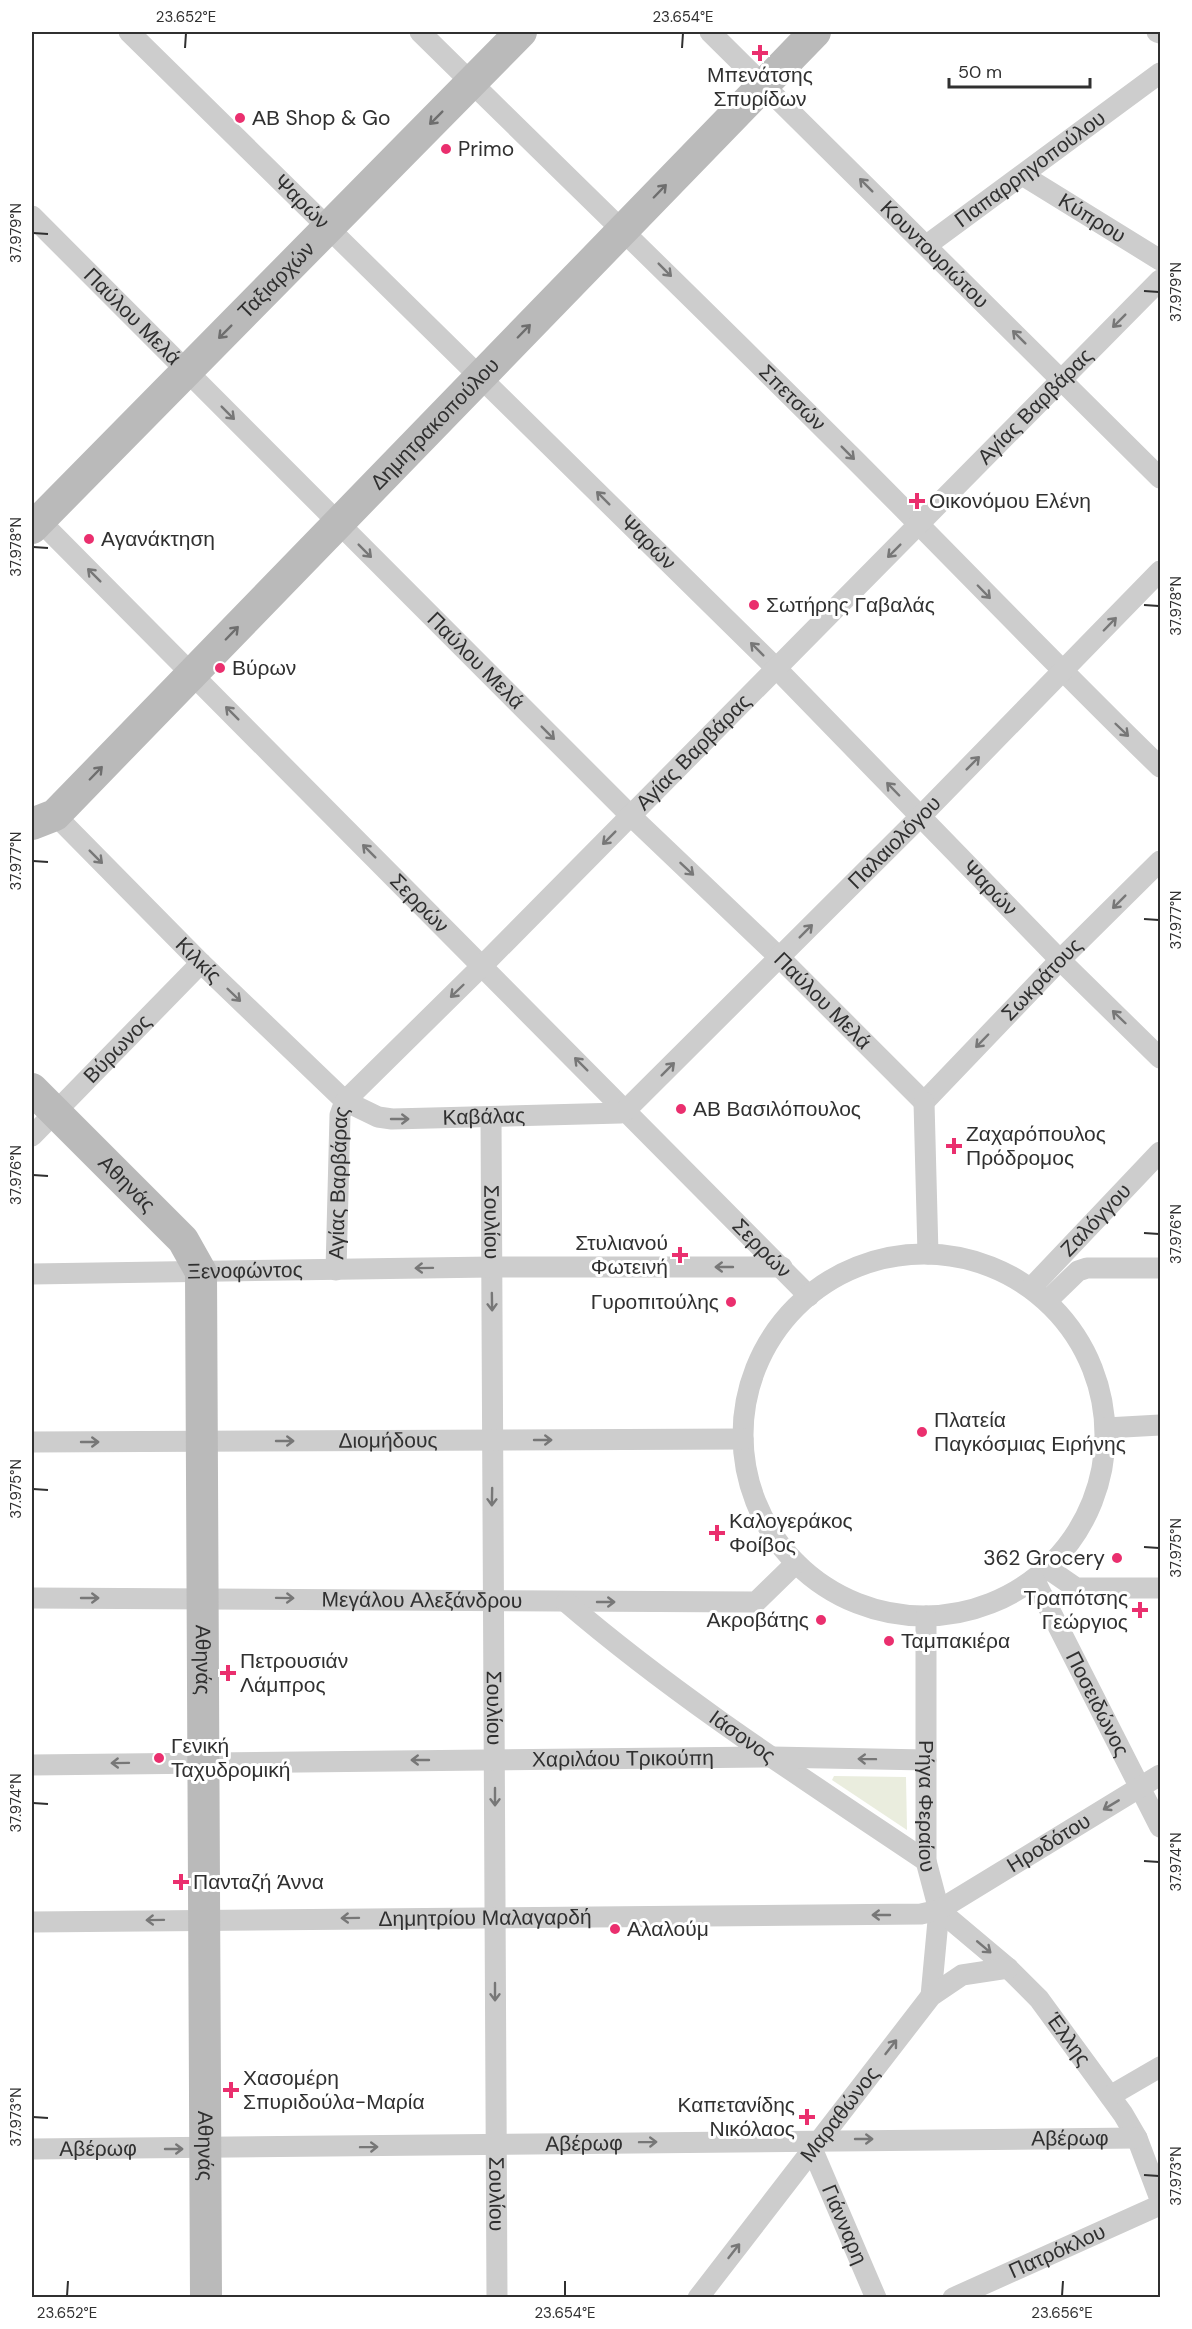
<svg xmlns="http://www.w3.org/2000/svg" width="1192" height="2329" font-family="'DM Sans',sans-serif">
<rect width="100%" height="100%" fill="#fff"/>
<path fill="#eaedde" d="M834,1776L906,1777L907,1830L832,1780Z"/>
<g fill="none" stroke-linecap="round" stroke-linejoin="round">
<g stroke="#cdcdcd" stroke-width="21">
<path id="s1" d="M129,32L777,669L1060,960L1160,1058"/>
<path id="s2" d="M420,32C563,173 708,313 850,455C954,559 1055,665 1160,767"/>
<path id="s3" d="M710,32L1160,478"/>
<path d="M1157,32L1160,33"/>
<path id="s4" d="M1024,176L1160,260"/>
<path id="s5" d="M32,216L631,816L779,957L924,1102"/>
<path id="s6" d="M927,245L1160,73"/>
<path id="s7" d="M32,513L809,1296"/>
<path id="s8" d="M55,815L201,963L345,1101L378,1117L392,1119L621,1113L626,1110L920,817L1160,571"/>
<path id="s9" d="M924,1102L1060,960L1160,861"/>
<path d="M924,1102L928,1254"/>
<path id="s10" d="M491,1117L497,2298"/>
<path id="s11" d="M32,1136L201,963"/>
<circle cx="924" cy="1435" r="181"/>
<path id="s12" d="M336,1270L340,1115L345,1101L483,965L1160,280"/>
<path id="s13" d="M32,1274L491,1267H782"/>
<path id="s14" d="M1031,1288L1160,1152"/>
<path d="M1047,1301L1078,1271L1087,1268H1160"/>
<path d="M1106,1428L1160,1425"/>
<path id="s15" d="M32,1442L743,1439"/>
<path d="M1047,1568L1076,1588H1160"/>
<path id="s16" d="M1034,1579L1160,1827"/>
<path id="s17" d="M32,1598L756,1602L796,1563"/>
<path id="s18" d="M566,1602C678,1698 804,1779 926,1861"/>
<path id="s19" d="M926,1616V1861L939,1910L931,1996"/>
<path id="s20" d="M32,1765L772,1757L926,1760"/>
<path id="s21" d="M939,1910L1008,1968L1039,1999L1123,2114L1137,2138L1160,2199"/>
<path id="s22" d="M32,1922L921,1914L939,1910L1160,1775"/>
<path d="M1110,2096L1160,2067"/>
<path id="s23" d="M32,2149C400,2148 768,2139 1137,2138"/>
<path id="s24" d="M813,2151L876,2298"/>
<path id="s25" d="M698,2298L931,1996L962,1975L1008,1968"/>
<path id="s26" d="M953,2298L1160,2205"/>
</g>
<g stroke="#bababa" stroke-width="32">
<path id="s27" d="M32,528L521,32"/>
<path id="s28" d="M32,824L55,815L815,32"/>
<path id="s29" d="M32,1089L183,1240L201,1272L206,2298"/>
</g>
</g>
<defs><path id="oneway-shaft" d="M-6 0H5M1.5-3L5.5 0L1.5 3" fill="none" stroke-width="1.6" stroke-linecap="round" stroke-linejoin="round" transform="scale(1.5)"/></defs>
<g stroke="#6e6e6e">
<use href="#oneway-shaft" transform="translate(436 118) rotate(135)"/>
<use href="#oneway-shaft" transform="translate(660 191) rotate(-46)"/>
<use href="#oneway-shaft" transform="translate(524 331) rotate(-46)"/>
<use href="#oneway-shaft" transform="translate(225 332) rotate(135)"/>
<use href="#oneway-shaft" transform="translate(232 633) rotate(-46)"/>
<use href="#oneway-shaft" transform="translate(96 773) rotate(-46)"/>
</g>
<g stroke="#777">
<use href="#oneway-shaft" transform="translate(866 185) rotate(-135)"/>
<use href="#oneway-shaft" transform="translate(665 270) rotate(45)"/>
<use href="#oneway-shaft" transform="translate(1119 321) rotate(135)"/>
<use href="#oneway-shaft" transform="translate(1019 337) rotate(-135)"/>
<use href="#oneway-shaft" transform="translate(228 413) rotate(45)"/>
<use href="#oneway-shaft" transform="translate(848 453) rotate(45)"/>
<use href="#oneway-shaft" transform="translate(603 498) rotate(-135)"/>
<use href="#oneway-shaft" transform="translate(365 551) rotate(45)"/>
<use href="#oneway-shaft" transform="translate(894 551) rotate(135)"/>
<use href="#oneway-shaft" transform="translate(94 575) rotate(-135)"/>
<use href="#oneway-shaft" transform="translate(984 592) rotate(46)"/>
<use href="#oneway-shaft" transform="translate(1110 624) rotate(-46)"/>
<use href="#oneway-shaft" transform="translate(757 649) rotate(-135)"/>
<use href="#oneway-shaft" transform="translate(232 713) rotate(-135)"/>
<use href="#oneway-shaft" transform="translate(1122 730) rotate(44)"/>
<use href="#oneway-shaft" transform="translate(548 733) rotate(45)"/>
<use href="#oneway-shaft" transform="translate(973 763) rotate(-45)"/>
<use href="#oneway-shaft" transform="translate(893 789) rotate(-134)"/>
<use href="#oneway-shaft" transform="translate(609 838) rotate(135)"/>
<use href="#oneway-shaft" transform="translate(369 851) rotate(-135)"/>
<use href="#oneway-shaft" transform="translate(96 857) rotate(45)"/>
<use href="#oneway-shaft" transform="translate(687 869) rotate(43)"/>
<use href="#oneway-shaft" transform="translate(1119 902) rotate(135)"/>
<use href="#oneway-shaft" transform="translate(806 931) rotate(-45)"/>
<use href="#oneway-shaft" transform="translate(457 991) rotate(136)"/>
<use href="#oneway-shaft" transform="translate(234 995) rotate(44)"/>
<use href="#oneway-shaft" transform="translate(1119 1017) rotate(-136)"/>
<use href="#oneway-shaft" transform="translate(982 1041) rotate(134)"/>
<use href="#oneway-shaft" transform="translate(581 1064) rotate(-135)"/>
<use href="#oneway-shaft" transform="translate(668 1069) rotate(-45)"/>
<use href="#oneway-shaft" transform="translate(400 1119)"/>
<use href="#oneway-shaft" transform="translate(724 1267) rotate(-180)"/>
<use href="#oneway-shaft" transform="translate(424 1268) rotate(179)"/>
<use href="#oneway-shaft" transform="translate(492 1302) rotate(89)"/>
<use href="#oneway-shaft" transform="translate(543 1440)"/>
<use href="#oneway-shaft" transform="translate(285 1441)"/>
<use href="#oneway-shaft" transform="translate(90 1442)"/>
<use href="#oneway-shaft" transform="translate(492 1497) rotate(91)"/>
<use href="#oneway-shaft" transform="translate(90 1598)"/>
<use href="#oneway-shaft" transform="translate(285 1598) rotate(1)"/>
<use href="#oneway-shaft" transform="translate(606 1602)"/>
<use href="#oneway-shaft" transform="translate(867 1759) rotate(-179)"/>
<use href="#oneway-shaft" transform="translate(420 1760) rotate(180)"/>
<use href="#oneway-shaft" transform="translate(120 1763) rotate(179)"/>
<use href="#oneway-shaft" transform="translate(495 1797) rotate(90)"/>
<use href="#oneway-shaft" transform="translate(1111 1805) rotate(149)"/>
<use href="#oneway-shaft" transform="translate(881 1915) rotate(180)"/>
<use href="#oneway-shaft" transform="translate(350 1918) rotate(179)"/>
<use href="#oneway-shaft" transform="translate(155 1920) rotate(179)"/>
<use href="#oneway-shaft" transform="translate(984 1947) rotate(40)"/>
<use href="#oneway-shaft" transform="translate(495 1992) rotate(90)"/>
<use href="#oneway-shaft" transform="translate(891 2047) rotate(-52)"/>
<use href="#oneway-shaft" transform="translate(864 2139)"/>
<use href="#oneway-shaft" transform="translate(648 2142) rotate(-1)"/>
<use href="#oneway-shaft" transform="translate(369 2147) rotate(-1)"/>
<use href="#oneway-shaft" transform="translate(174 2149)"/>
<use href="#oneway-shaft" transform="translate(734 2251) rotate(-52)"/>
</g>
<path fill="none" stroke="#303030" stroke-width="2" d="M185,48L186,33M682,48L683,33M33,233L48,234M1144,291L1159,292M33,547L48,548M1144,605L1159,606M33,861L48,862M1144,919L1159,920M33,1175L48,1176M1144,1233L1159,1234M33,1489L48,1490M1144,1547L1159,1548M33,1803L48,1804M1144,1861L1159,1862M33,2117L48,2118M1144,2175L1159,2176M67,2296L68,2281M565,2296V2281M1062,2296L1063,2281"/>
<g fill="#ea2f6e" stroke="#fff" stroke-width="2">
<path d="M757 44h6v6h6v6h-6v6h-6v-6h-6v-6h6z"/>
<circle cx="240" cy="118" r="6"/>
<circle cx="446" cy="149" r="6"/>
<path d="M914 492h6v6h6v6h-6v6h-6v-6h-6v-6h6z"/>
<circle cx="89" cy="539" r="6"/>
<circle cx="754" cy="605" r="6"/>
<circle cx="220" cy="668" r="6"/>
<circle cx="681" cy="1109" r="6"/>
<path d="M951 1137h6v6h6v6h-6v6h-6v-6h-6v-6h6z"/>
<path d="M677 1246h6v6h6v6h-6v6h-6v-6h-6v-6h6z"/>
<circle cx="731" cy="1302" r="6"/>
<circle cx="922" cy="1432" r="6"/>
<path d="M714 1524h6v6h6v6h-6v6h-6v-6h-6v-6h6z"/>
<circle cx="1117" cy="1558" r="6"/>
<path d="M1137 1601h6v6h6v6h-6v6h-6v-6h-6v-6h6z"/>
<circle cx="821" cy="1620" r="6"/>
<circle cx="889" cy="1641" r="6"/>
<path d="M225 1664h6v6h6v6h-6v6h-6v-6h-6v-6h6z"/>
<circle cx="159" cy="1758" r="6"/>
<path d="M178 1873h6v6h6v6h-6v6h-6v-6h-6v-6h6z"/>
<circle cx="615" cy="1929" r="6"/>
<path d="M228 2081h6v6h6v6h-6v6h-6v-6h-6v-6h6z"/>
<path d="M804 2108h6v6h6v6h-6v6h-6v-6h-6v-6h6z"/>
</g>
<g text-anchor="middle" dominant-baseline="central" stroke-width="6" stroke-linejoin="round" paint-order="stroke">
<g font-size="21" fill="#303030" stroke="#fff" text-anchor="start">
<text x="760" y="75" text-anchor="middle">Μπενάτσης<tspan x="760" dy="24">Σπυρίδων</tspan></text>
<text x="252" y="118">ΑΒ Shop &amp; Go</text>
<text x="458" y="149">Primo</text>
<text x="929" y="501">Οικονόμου Ελένη</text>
<text x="101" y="539">Αγανάκτηση</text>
<text x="766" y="605">Σωτήρης Γαβαλάς</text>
<text x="232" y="668">Βύρων</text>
<text x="693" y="1109">ΑΒ Βασιλόπουλος</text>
<text x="966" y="1134">Ζαχαρόπουλος<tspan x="966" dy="24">Πρόδρομος</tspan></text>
<text x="668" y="1243" text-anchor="end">Στυλιανού<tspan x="668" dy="24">Φωτεινή</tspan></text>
<text x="719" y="1302" text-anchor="end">Γυροπιτούλης</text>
<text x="934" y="1420">Πλατεία<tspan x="934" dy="24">Παγκόσμιας Ειρήνης</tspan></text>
<text x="729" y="1521">Καλογεράκος<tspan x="729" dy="24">Φοίβος</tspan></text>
<text x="1105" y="1558" text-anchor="end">362 Grocery</text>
<text x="1128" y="1598" text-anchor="end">Τραπότσης<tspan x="1128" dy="24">Γεώργιος</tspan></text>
<text x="809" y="1620" text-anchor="end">Ακροβάτης</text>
<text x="901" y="1641">Ταμπακιέρα</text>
<text x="240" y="1661">Πετρουσιάν<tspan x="240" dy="24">Λάμπρος</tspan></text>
<text x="171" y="1746">Γενική<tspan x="171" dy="24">Ταχυδρομική</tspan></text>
<text x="193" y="1882">Πανταζή Άννα</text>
<text x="627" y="1929">Αλαλούμ</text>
<text x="243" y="2078">Χασομέρη<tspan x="243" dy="24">Σπυριδούλα-Μαρία</tspan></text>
<text x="795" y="2105" text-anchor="end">Καπετανίδης<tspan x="795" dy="24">Νικόλαος</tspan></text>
</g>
<g font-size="21" fill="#303030" stroke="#fff">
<text stroke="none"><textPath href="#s6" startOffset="128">Παπαρρηγοπούλου</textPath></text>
<text stroke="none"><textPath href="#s1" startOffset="242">Ψαρών</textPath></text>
<text stroke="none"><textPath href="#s4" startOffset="80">Κύπρου</textPath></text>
<text stroke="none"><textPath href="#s3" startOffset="316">Κουντουριώτου</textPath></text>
<text stroke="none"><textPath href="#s27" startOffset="348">Ταξιαρχών</textPath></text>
<text stroke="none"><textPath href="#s5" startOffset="142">Παύλου Μελά</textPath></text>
<text stroke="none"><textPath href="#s2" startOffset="522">Σπετσών</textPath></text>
<text stroke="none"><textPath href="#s12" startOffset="1149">Αγίας Βαρβάρας</textPath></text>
<text stroke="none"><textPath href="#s28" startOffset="570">Δημητρακοπούλου</textPath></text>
<text stroke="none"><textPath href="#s1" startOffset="728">Ψαρών</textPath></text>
<text stroke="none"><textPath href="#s5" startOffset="628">Παύλου Μελά</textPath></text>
<text stroke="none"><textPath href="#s12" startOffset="663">Αγίας Βαρβάρας</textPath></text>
<text stroke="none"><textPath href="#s8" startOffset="1072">Παλαιολόγου</textPath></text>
<text stroke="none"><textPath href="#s1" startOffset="1214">Ψαρών</textPath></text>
<text stroke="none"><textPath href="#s7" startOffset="550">Σερρών</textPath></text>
<text stroke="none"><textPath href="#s8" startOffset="204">Κιλκίς</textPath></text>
<text stroke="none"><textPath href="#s9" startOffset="170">Σωκράτους</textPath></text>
<text stroke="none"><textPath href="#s5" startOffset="1114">Παύλου Μελά</textPath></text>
<text stroke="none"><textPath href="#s11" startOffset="122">Βύρωνος</textPath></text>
<text stroke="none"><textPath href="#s8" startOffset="550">Καβάλας</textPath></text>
<text stroke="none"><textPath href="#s29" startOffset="134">Αθηνάς</textPath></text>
<text stroke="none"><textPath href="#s12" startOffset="87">Αγίας Βαρβάρας</textPath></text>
<text stroke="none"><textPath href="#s14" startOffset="94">Ζαλόγγου</textPath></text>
<text stroke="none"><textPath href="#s10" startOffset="105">Σουλίου</textPath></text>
<text stroke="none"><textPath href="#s7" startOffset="1036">Σερρών</textPath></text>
<text stroke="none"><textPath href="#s13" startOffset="213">Ξενοφώντος</textPath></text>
<text stroke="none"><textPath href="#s15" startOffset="356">Διομήδους</textPath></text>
<text stroke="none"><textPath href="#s17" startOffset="390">Μεγάλου Αλεξάνδρου</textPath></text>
<text stroke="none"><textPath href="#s29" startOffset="638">Αθηνάς</textPath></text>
<text stroke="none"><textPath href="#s16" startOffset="140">Ποσειδώνος</textPath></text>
<text stroke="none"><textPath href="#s10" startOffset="591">Σουλίου</textPath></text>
<text stroke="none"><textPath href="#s18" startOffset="222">Ιάσονος</textPath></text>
<text stroke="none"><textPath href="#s20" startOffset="591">Χαριλάου Τρικούπη</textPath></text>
<text stroke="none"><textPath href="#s19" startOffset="190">Ρήγα Φεραίου</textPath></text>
<text stroke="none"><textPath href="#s22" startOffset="1036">Ηροδότου</textPath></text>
<text stroke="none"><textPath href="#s22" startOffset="453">Δημητρίου Μαλαγαρδή</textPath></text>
<text stroke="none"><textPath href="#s21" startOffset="184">Έλλης</textPath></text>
<text stroke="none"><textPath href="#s25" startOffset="232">Μαραθώνος</textPath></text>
<text stroke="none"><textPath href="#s23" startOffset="1038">Αβέρωφ</textPath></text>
<text stroke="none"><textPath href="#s23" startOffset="552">Αβέρωφ</textPath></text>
<text stroke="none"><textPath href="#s29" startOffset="1124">Αθηνάς</textPath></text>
<text stroke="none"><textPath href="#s23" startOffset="66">Αβέρωφ</textPath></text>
<text stroke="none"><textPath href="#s10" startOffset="1077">Σουλίου</textPath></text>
<text stroke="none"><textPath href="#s24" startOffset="80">Γιάνναρη</textPath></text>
<text stroke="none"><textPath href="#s26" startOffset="114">Πατρόκλου</textPath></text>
</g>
</g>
<rect width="1192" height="2329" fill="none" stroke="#ffffff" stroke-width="66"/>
<path d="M949 78v9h141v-9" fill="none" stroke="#303030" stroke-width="3"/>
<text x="958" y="78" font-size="18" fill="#303030" stroke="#ffffff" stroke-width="4.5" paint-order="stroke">50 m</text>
<rect x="33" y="33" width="1126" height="2263" fill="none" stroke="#303030" stroke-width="2"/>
<g font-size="15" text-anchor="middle" fill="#303030">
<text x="186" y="22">23.652°E</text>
<text x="683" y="22">23.654°E</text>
<text transform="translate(16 233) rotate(-90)" y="5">37.979°N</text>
<text transform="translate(1176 292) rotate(-90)" y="5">37.979°N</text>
<text transform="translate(16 547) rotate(-90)" y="5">37.978°N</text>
<text transform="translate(1176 606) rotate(-90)" y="5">37.978°N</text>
<text transform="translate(16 861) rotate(-90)" y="5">37.977°N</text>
<text transform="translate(1176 920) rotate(-90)" y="5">37.977°N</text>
<text transform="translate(16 1175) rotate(-90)" y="5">37.976°N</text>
<text transform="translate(1176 1234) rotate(-90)" y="5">37.976°N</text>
<text transform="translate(16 1489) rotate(-90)" y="5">37.975°N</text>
<text transform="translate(1176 1548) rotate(-90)" y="5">37.975°N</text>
<text transform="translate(16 1803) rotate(-90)" y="5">37.974°N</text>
<text transform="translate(1176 1862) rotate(-90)" y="5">37.974°N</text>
<text transform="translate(16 2117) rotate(-90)" y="5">37.973°N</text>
<text transform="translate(1176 2176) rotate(-90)" y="5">37.973°N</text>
<text x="67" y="2318">23.652°E</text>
<text x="565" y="2318">23.654°E</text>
<text x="1062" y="2318">23.656°E</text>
</g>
</svg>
